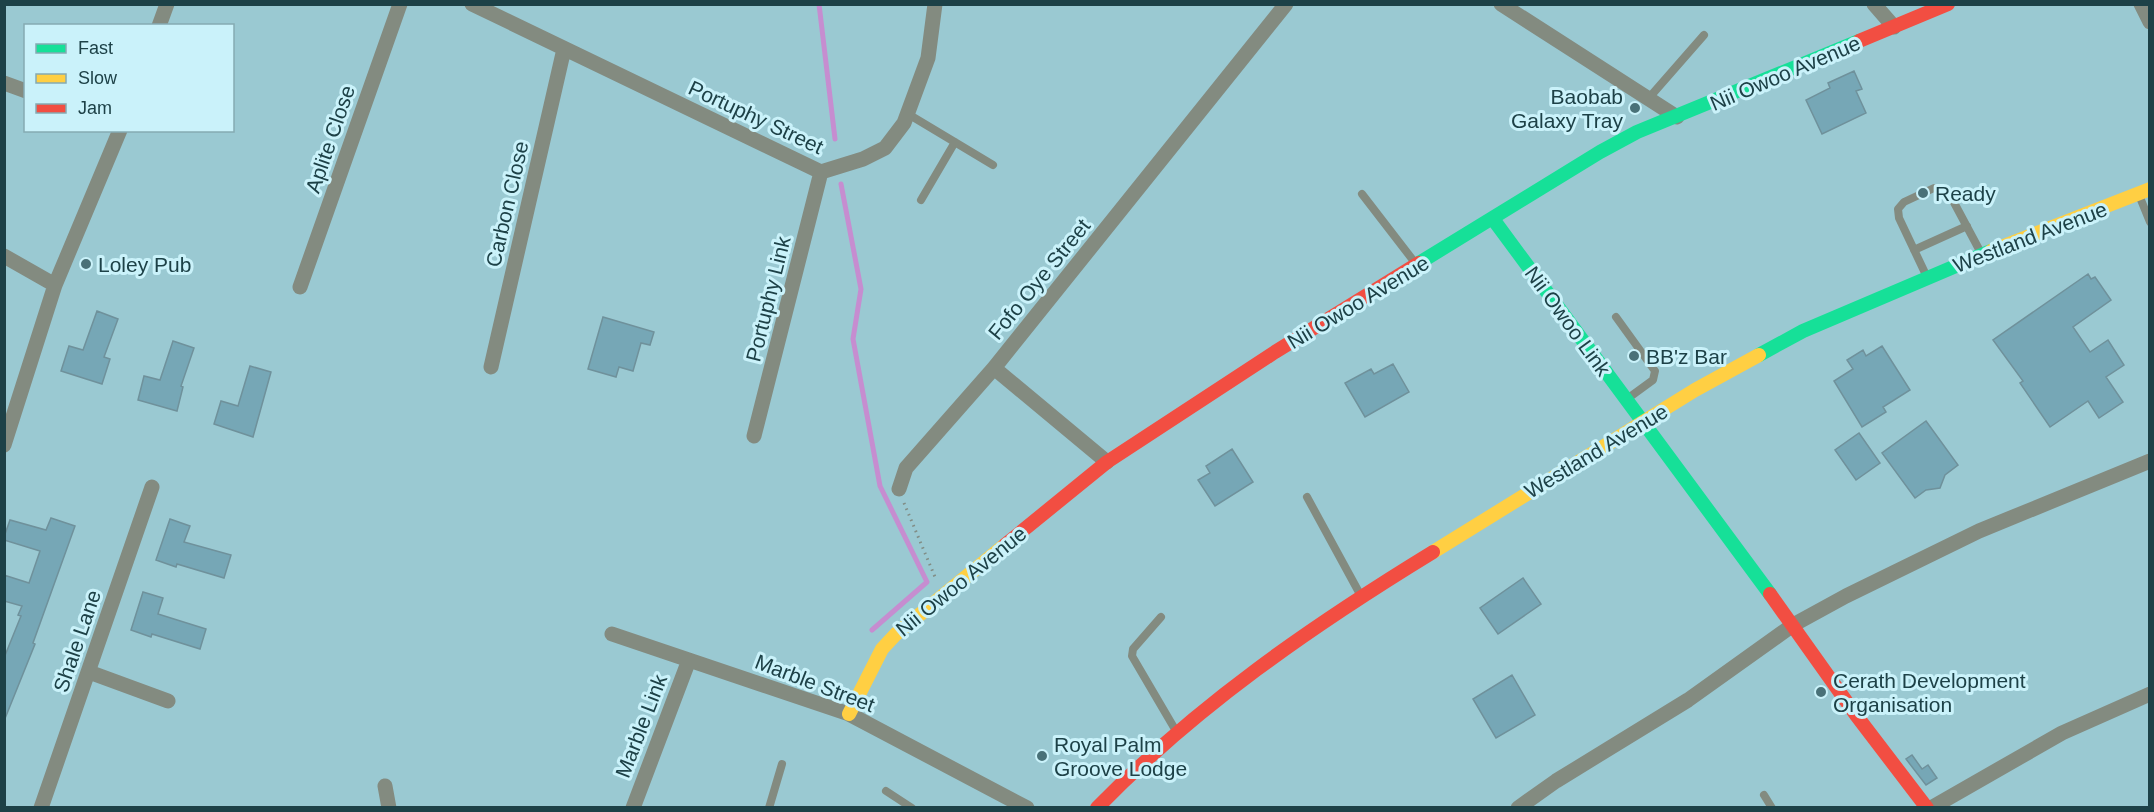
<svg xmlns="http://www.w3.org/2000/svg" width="2154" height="812" font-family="Arial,sans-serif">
<rect width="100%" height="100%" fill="#9ac9d2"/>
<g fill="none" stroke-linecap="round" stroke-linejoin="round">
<path stroke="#c68dd0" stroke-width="5" d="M819,4L835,139
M841,184L861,289L853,339L880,486L927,582L872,630"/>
</g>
<path fill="#76a7b6" stroke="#6f919b" stroke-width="1.5" d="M1854,71L1862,89L1856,91L1866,113L1822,134L1806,100L1830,88L1828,83Z
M2088,274L2091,279L2095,277L2111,300L2073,327L2090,352L2108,340L2124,365L2106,377L2123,402L2099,418L2088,401L2050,427L2020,383L2023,381L1993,340Z
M97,311L118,319L104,357L110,359L102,384L61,371L69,346L83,350Z
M603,317L654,332L650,345L641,343L633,371L619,367L616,377L588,369Z
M173,341L194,348L181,386L183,387L177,411L138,400L144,376L160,380Z
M1882,346L1910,390L1883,407L1886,412L1862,427L1834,381L1853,369L1847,360L1863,350L1866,356Z
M1393,364L1409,392L1365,417L1345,383L1371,369L1374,374Z
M250,366L271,372L253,437L214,424L221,401L238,406Z
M1926,421L1958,465L1945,475L1940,488L1926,490L1915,498L1882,453Z
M1859,433L1880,463L1856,480L1835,450Z
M1232,449L1253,482L1215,506L1198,480L1210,473L1206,466Z
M51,518L75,526L33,643L35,644L4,721V658L21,616L18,615L22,606L4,601V575L29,583L40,551L4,540V537L10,520L46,530Z
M170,519L190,526L184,542L231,555L224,578L177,564L176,567L156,560Z
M1523,578L1541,604L1498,634L1480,608Z
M143,592L163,598L158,614L206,629L200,649L152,634L151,637L131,630Z
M1512,675L1535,715L1496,738L1473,699Z
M1912,755L1922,769L1928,765L1937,778L1926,785L1906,759Z"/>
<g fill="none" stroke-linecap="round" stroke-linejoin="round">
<path stroke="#818d86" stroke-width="3" stroke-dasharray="1.5 4.5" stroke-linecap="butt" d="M904,503L935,577"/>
<path stroke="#838b80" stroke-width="8" d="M1648,99L1704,35
M908,114L993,165
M1362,194L1416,264
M2139,195L2150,222
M921,200L955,142
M1914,250L1967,226
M1926,275L1899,218L1898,209L1904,202L1934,188L1950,195L1981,253
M1616,317L1655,371L1653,380L1627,399
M1307,497L1361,596
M1161,617L1133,649L1132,656L1176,731
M886,791L912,808
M1764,795L1772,808
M769,808L782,764"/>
<path stroke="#838b80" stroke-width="15" d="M472,4L821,172L863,159L885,148L904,123L928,58L935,4
M1501,4L1677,117
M1874,4L1894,27
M2141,4L2150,22
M159,26L167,4
M4,83L26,91
M4,256L55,285
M300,287L400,4
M491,367L564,49
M994,368L1107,462
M754,436L821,172
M4,445L55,285L120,130
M899,489L906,468L994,368L1286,4
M612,634L849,714L1027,808
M89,672L168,701
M385,786L389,808
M41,808L152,487
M633,808L689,660
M1518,808L1556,781L1688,700L1793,625L1846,596L1979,531L2150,461
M1931,808L2062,733L2150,694"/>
<path stroke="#16e098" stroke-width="14" d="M1493,219L1770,594
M1419,263L1600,152L1637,132L1859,41
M1759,355L1803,331L1991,251"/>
<path stroke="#ffcf43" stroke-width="14" d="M1991,251L2150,189
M1433,552L1695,390L1759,355
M849,714L882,649L896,634L1005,545"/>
<path stroke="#f24e42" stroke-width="14" d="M1859,41L1948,4
M1005,545L1107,462L1275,352L1419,263
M1770,594L1856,715L1927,808
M1097,808C1196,706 1312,626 1433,552"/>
</g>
<g fill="#497178" stroke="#caf2fa" stroke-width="2">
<circle cx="1635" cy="108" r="6"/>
<circle cx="1923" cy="193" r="6"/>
<circle cx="86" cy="264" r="6"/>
<circle cx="1634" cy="356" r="6"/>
<circle cx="1821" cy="692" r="6"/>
<circle cx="1042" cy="756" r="6"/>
</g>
<g text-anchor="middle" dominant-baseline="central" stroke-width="6" stroke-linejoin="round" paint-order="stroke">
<g font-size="21" fill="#1d4147" stroke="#caf2fa">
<text transform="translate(1785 73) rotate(-23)">Nii Owoo Avenue</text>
<text transform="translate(756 117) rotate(25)">Portuphy Street</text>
<text transform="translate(330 139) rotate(-71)">Aplite Close</text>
<text transform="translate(507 204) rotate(-77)">Carbon Close</text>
<text transform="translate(2030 237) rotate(-21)">Westland Avenue</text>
<text transform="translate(1039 279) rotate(-51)">Fofo Oye Street</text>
<text transform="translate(768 299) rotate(-76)">Portuphy Link</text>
<text transform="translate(1358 302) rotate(-31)">Nii Owoo Avenue</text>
<text transform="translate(1568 321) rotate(54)">Nii Owoo Link</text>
<text transform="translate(1596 451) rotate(-31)">Westland Avenue</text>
<text transform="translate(961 581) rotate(-39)">Nii Owoo Avenue</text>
<text transform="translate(77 641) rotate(-71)">Shale Lane</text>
<text transform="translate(815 683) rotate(21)">Marble Street</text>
<text transform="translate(641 726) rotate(-69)">Marble Link</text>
</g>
<g font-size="21" fill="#1d4147" stroke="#caf2fa" text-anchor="start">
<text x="1623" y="96" text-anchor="end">Baobab<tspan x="1623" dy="24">Galaxy Tray</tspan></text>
<text x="1935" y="193">Ready</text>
<text x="98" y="264">Loley Pub</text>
<text x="1646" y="356">BB'z Bar</text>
<text x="1833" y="680">Cerath Development<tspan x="1833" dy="24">Organisation</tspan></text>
<text x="1054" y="744">Royal Palm<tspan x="1054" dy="24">Groove Lodge</tspan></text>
</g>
</g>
<rect width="2154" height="812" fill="none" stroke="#1d4147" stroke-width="12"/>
<rect x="24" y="24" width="210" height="108" fill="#caf2fa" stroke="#85abb2" stroke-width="1.5"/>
<rect x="36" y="44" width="30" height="9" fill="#16e098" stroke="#85abb2" stroke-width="1.5"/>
<text x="78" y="54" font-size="18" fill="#1d4147">Fast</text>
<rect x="36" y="74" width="30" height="9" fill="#ffcf43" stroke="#85abb2" stroke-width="1.5"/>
<text x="78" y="84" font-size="18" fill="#1d4147">Slow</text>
<rect x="36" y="104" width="30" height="9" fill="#f24e42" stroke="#85abb2" stroke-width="1.5"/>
<text x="78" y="114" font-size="18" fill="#1d4147">Jam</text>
</svg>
